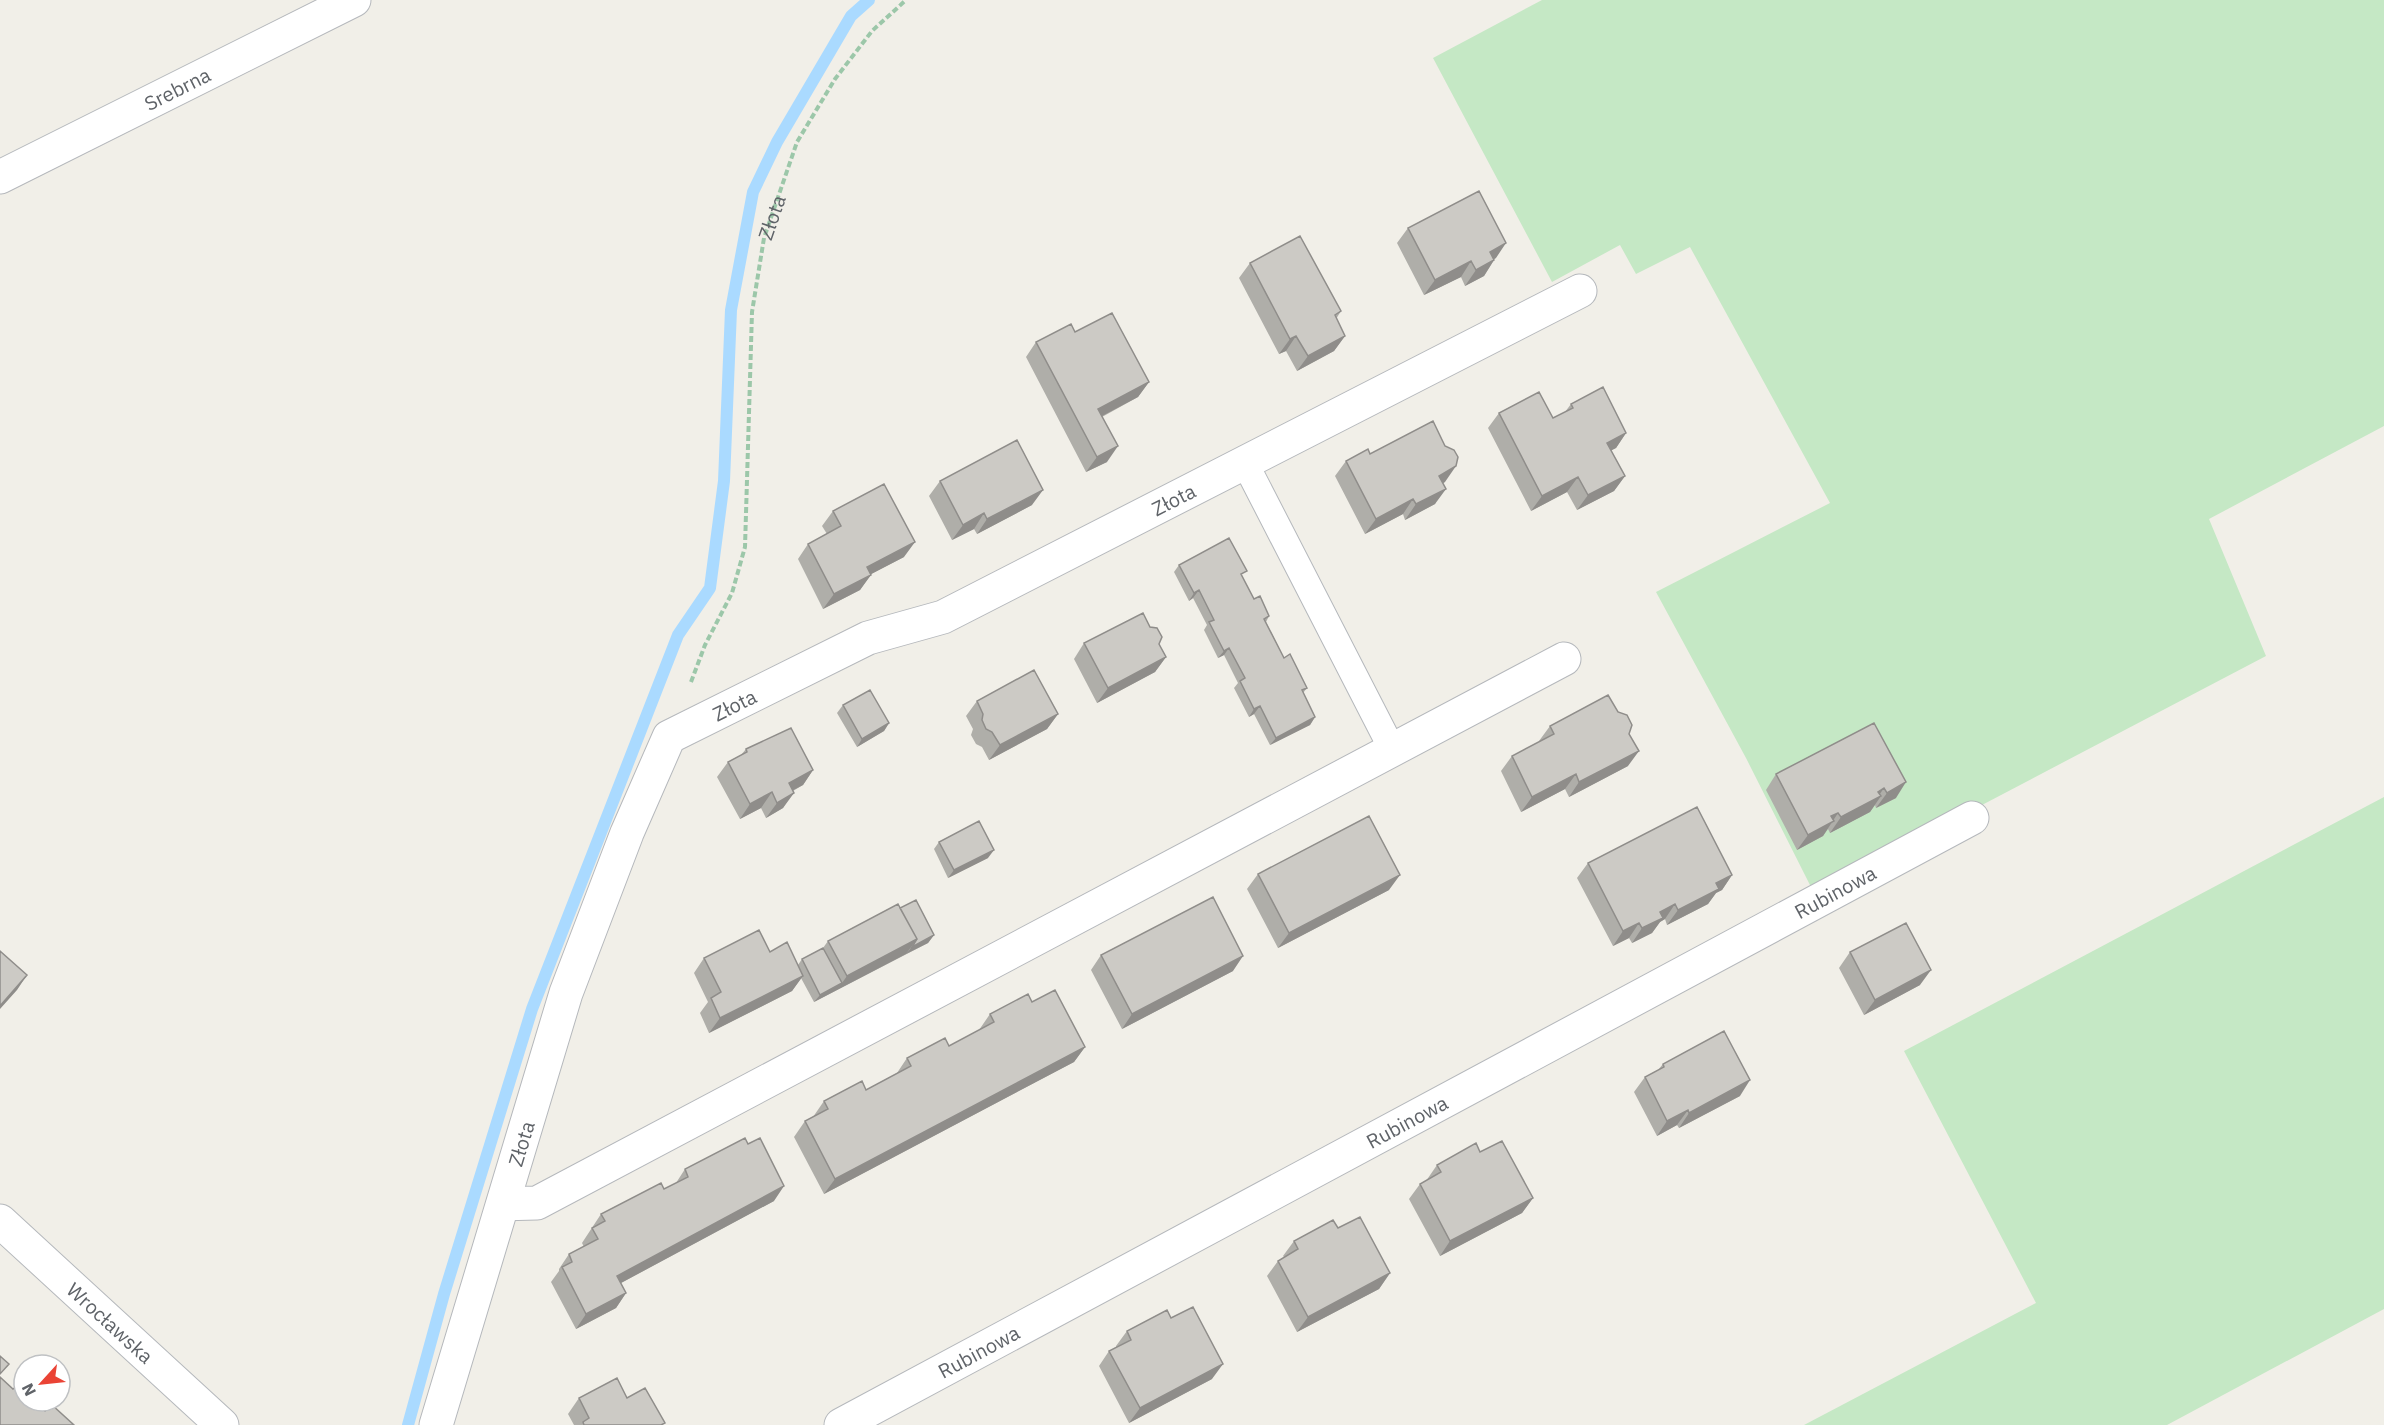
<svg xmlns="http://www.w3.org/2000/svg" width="2384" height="1425" font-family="'IBM Plex Sans',sans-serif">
<rect width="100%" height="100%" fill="#f1efe8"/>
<path fill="#c5e8c5" d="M1542,0H2384V426L2209,519L2266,656L1814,893L1746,758L1656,592L1830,503L1690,247L1636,274L1620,245L1552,282L1433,58Z
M2384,797V1309L2167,1425H1804L2036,1303L1904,1051Z"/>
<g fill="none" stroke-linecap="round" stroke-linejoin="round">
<path stroke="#aadaff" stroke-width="12" d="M408,1425L444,1294L532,1009L678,635L710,588L724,481L731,310L753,192L777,142L851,16L869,0"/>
<g stroke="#b5b8bc" stroke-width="28">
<path id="service" d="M1245,463L1392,749"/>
</g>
<g stroke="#b5b8bc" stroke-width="35">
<g id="minor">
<path id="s2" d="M0,177L354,0"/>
<path d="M503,1204L537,1203L1564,659"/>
<path id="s3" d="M436,1425L566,993L627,833L669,737L868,638L943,617L1580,291"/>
<path id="s4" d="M841,1425L1972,818"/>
</g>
</g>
<g stroke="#b5b8bc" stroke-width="35">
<g id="tertiary">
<path id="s5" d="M0,1221L222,1425"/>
</g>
</g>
<path stroke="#9cc7a9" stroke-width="4" stroke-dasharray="6 3" stroke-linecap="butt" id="s1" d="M691,682L705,645L732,593L745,547L752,312L764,238L797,142L835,79L872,31L906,0"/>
<use href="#service" stroke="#fff" stroke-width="26"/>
<use href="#minor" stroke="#fff" stroke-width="33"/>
<use href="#tertiary" stroke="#fff" stroke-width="33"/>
</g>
<path fill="#afaea9" d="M1408,228L1496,258L1494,259V260L1484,276L1465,286L1461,277L1424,295L1397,243Z
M1250,263L1341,311L1336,319L1345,336L1334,351L1297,371L1286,351L1279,354L1239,278Z
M1075,332L1149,382L1138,397L1102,417L1107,462L1086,472L1026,357L1036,342Z
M1571,404L1626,433L1616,448L1611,450L1625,476L1614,491L1577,510L1567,492L1531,511L1488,428L1499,413L1553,418L1565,412Z
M1370,454L1445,482L1443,483L1435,504L1405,520L1403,514L1365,534L1335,476L1346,461Z
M940,481L1032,505L977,534L974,529L952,540L929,496Z
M833,511L904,557L871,574L860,590L823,609L798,559L808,544L827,534L822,526Z
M1179,565L1242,577L1254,599L1269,616L1266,622L1284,658L1307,688L1303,693L1315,717L1310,725L1270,745L1254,714L1249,717L1234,688L1238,683L1224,655L1218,658L1204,630L1207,625L1193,598L1189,601L1174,572Z
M1084,643L1159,644L1166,657L1155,672L1097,703L1074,659Z
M977,701L1058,714L1047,729L989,760L982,747L976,744L971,735L973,729L966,716Z
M843,705L889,723L884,731L857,747L837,713Z
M1874,723L1896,798L1876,808L1875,805L1870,812L1830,833L1828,829L1823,836L1797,850L1766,790L1776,774Z
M1550,726L1629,734L1628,766L1569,797L1565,789L1521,812L1501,771L1512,756L1540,742L1539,741Z
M746,749L813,770L803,785L793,791L783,808L766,818L761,808L740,819L717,777L728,762L741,755Z
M939,842L988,858L948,878L934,849Z
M1588,863L1732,875L1722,890L1716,893L1708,904L1667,925L1665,919L1660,922L1652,933L1632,943L1629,938L1613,946L1577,878Z
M1258,874L1389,890L1278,948L1247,889Z
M900,908L934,935L928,943L814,1002L801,978L792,991L709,1033L700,1013L708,1002L694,973L704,958L770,952L798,965L802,959L823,948L828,941Z
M1850,952L1920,985L1864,1015L1839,968Z
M1101,955L1233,971L1122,1029L1091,970Z
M1032,1002L1085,1047L1074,1062L824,1194L794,1137L805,1121L813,1117L824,1101L866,1090L897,1073L907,1058L949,1046L979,1030L990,1014Z
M1663,1064L1740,1096L1679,1128L1677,1125L1657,1136L1634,1092L1645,1077L1658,1070Z
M1480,1152L1533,1198L1522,1213L1440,1256L1409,1199L1420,1184L1426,1181L1437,1165Z
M685,1169L774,1201L621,1283L626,1293L616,1308L576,1329L551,1282L559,1271V1269L569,1254L584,1247L582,1243L601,1214L664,1189L676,1183Z
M1338,1228L1390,1273L1379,1289L1297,1332L1267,1276L1278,1261L1284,1257L1283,1256L1294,1241Z
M1171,1318L1212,1379L1129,1423L1099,1366L1109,1351L1116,1347V1346L1127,1331Z
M579,1398H627L663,1425H574L568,1414Z"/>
<path fill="#8f8d8a" d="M1506,243L1496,258L1479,267L1490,252Z
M1494,260L1484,276L1465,286L1476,270Z
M1471,261L1461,277L1424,295L1435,280Z
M1296,336L1286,351L1279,354L1290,339Z
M1345,336L1334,351L1297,371L1308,356Z
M1149,382L1138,397L1087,424L1098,409Z
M1626,433L1616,448L1597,458L1607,443Z
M1118,446L1107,462L1086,472L1097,457Z
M1456,466L1445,482L1428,491L1439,476Z
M1625,476L1614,491L1577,510L1588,495Z
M1578,477L1567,492L1531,511L1542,496Z
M1446,489L1435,504L1405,520L1416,504Z
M1043,490L1032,505L977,534L987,519Z
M1413,499L1403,514L1365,534L1376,519Z
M984,513L974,529L952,540L963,525Z
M915,542L904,557L856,582L867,567Z
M871,575L860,590L823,609L834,594Z
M1199,590L1193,598L1189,601L1194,593Z
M1229,648L1224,655L1218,658L1224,651Z
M1166,657L1155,672L1097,703L1108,688Z
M1260,706L1254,714L1249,717L1254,709Z
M1058,714L1047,729L989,760L1000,745Z
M1315,717L1310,725L1270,745L1276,738Z
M889,723L884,731L857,747L862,739Z
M1639,751L1628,766L1569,797L1579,782Z
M813,770L803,785L778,798L789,783Z
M1576,774L1565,789L1521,812L1532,797Z
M1906,782L1896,798L1876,808L1887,793Z
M1884,788L1877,798L1881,796L1870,812L1830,833L1841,817Z
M772,792L761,808L740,819L750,804Z
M794,793L783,808L766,818L777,803Z
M1838,813L1823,836L1797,850L1808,835L1831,816Z
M994,850L988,858L948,878L954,870Z
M1400,875L1389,890L1278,948L1289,933Z
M1732,875L1722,890L1716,893L1708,904L1667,925L1678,910L1716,883Z
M1675,904L1665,919L1660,922L1652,933L1632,943L1642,928L1660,912Z
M1639,923L1629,938L1613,946L1623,931Z
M934,935L928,943L906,954L912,947Z
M917,939L906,954L814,1002L820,995L842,983L847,976Z
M1243,956L1233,971L1122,1029L1132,1014Z
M1931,970L1920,985L1864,1015L1875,1000Z
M27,975L17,990L0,1009V1006Z
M803,976L792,991L709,1033L720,1018Z
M1085,1047L1074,1062L824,1194L835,1179Z
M1750,1080L1740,1096L1679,1128L1689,1113Z
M1688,1110L1677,1125L1657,1136L1667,1121Z
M784,1186L774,1201L606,1291L617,1276Z
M1533,1198L1522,1213L1440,1256L1450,1241Z
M1390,1273L1379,1289L1297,1332L1308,1317Z
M626,1293L616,1308L576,1329L586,1314Z
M1223,1364L1212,1379L1129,1423L1140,1408Z"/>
<path fill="#cccac5" stroke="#8f8d8a" stroke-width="1.5" d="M1479,191L1506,243L1490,252L1494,260L1476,270L1471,261L1435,280L1408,228Z
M1300,236L1341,311L1335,315L1345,336L1308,356L1296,336L1290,339L1250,263Z
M1112,313L1149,382L1098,409L1118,446L1097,457L1036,342L1071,324L1075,332Z
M1603,387L1626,433L1607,443L1625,476L1588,495L1578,477L1542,496L1499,413L1539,392L1553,418L1573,408L1571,404Z
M1433,421L1445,446L1454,450L1458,457L1456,466L1439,476L1446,489L1416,504L1413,499L1376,519L1346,461L1368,449L1370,454Z
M1017,440L1043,490L987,519L984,513L963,525L940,481Z
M884,484L915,542L867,567L871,575L834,594L808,544L841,526L833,511Z
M1229,538L1247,571L1241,574L1254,599L1260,596L1269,616L1264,619L1284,658L1290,654L1307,688L1302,690L1315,717L1276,738L1260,706L1254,709L1240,681L1245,678L1229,648L1224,651L1209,622L1214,620L1199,590L1194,593L1179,565Z
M1143,613L1150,627L1157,628L1162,637L1159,644L1166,657L1108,688L1084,643Z
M1034,670L1058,714L1000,745L992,732L986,729L982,720L983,714L977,701Z
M870,690L889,723L862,739L843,705Z
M1608,695L1618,712L1627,715L1632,725L1629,734L1639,751L1579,782L1576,774L1532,797L1512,756L1554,734L1550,726Z
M1874,723L1906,782L1887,793L1884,788L1878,792L1881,796L1841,817L1838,813L1831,816L1834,821L1808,835L1776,774Z
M791,728L813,770L789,783L794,793L777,803L772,792L750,804L728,762L747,752L746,749Z
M1697,807L1732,875L1716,883L1719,889L1678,910L1675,904L1660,912L1663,918L1642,928L1639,923L1623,931L1588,863Z
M1369,816L1400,875L1289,933L1258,874Z
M979,821L994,850L954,870L939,842Z
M1213,897L1243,956L1132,1014L1101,955Z
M916,900L934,935L912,947L917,939L900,908Z
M898,904L917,939L847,976L828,941Z
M1906,923L1931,970L1875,1000L1850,952Z
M759,930L770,952L787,942L803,976L720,1018L711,998L721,992L704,958Z
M823,948L842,983L820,995L802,959Z
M0,951L27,975L0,1006Z
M1055,990L1085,1047L835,1179L805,1121L828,1109L824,1101L862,1081L866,1090L911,1066L907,1058L945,1038L949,1046L994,1022L990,1014L1028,994L1032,1002Z
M1724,1031L1750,1080L1689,1113L1688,1110L1667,1121L1645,1077L1664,1067L1663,1064Z
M745,1138L748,1144L760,1138L784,1186L617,1276L626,1293L586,1314L562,1267L572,1262L569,1254L598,1239L592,1228L605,1221L601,1214L661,1183L664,1189L688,1177L685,1169Z
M1502,1141L1533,1198L1450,1241L1420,1184L1441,1172L1437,1165L1476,1143L1480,1152Z
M1360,1217L1390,1273L1308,1317L1278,1261L1298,1249L1294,1241L1333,1220L1338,1228Z
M1193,1307L1223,1364L1140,1408L1109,1351L1131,1340L1127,1331L1167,1310L1171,1318Z
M0,1356L9,1364L0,1374Z
M0,1377L13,1389L17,1386L24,1392V1401H34L45,1411L51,1404L74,1425H0Z
M617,1378L627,1398L645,1388L665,1423L661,1425H584L583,1422L589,1418L579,1398Z"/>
<g text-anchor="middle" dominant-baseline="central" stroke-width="4.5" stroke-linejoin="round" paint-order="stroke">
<g font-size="20" fill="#5f6368" stroke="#fff">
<text stroke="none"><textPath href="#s2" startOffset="198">Srebrna</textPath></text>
<text stroke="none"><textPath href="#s1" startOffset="478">Złota</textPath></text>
<text stroke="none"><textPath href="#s3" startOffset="1286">Złota</textPath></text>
<text stroke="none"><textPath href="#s3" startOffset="800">Złota</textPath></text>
<text stroke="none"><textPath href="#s4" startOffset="1128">Rubinowa</textPath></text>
<text stroke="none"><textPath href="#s4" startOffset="642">Rubinowa</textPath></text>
<text stroke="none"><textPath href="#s3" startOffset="294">Złota</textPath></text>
<text stroke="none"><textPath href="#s5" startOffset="150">Wrocławska</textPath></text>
<text stroke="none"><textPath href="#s4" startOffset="156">Rubinowa</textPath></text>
</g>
</g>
<g transform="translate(42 1383) rotate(243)"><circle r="28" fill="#ffffff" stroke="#bfc1c3" stroke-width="1.5"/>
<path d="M0-4.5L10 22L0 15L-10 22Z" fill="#ea4335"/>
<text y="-9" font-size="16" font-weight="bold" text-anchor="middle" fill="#5f6368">N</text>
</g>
</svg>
